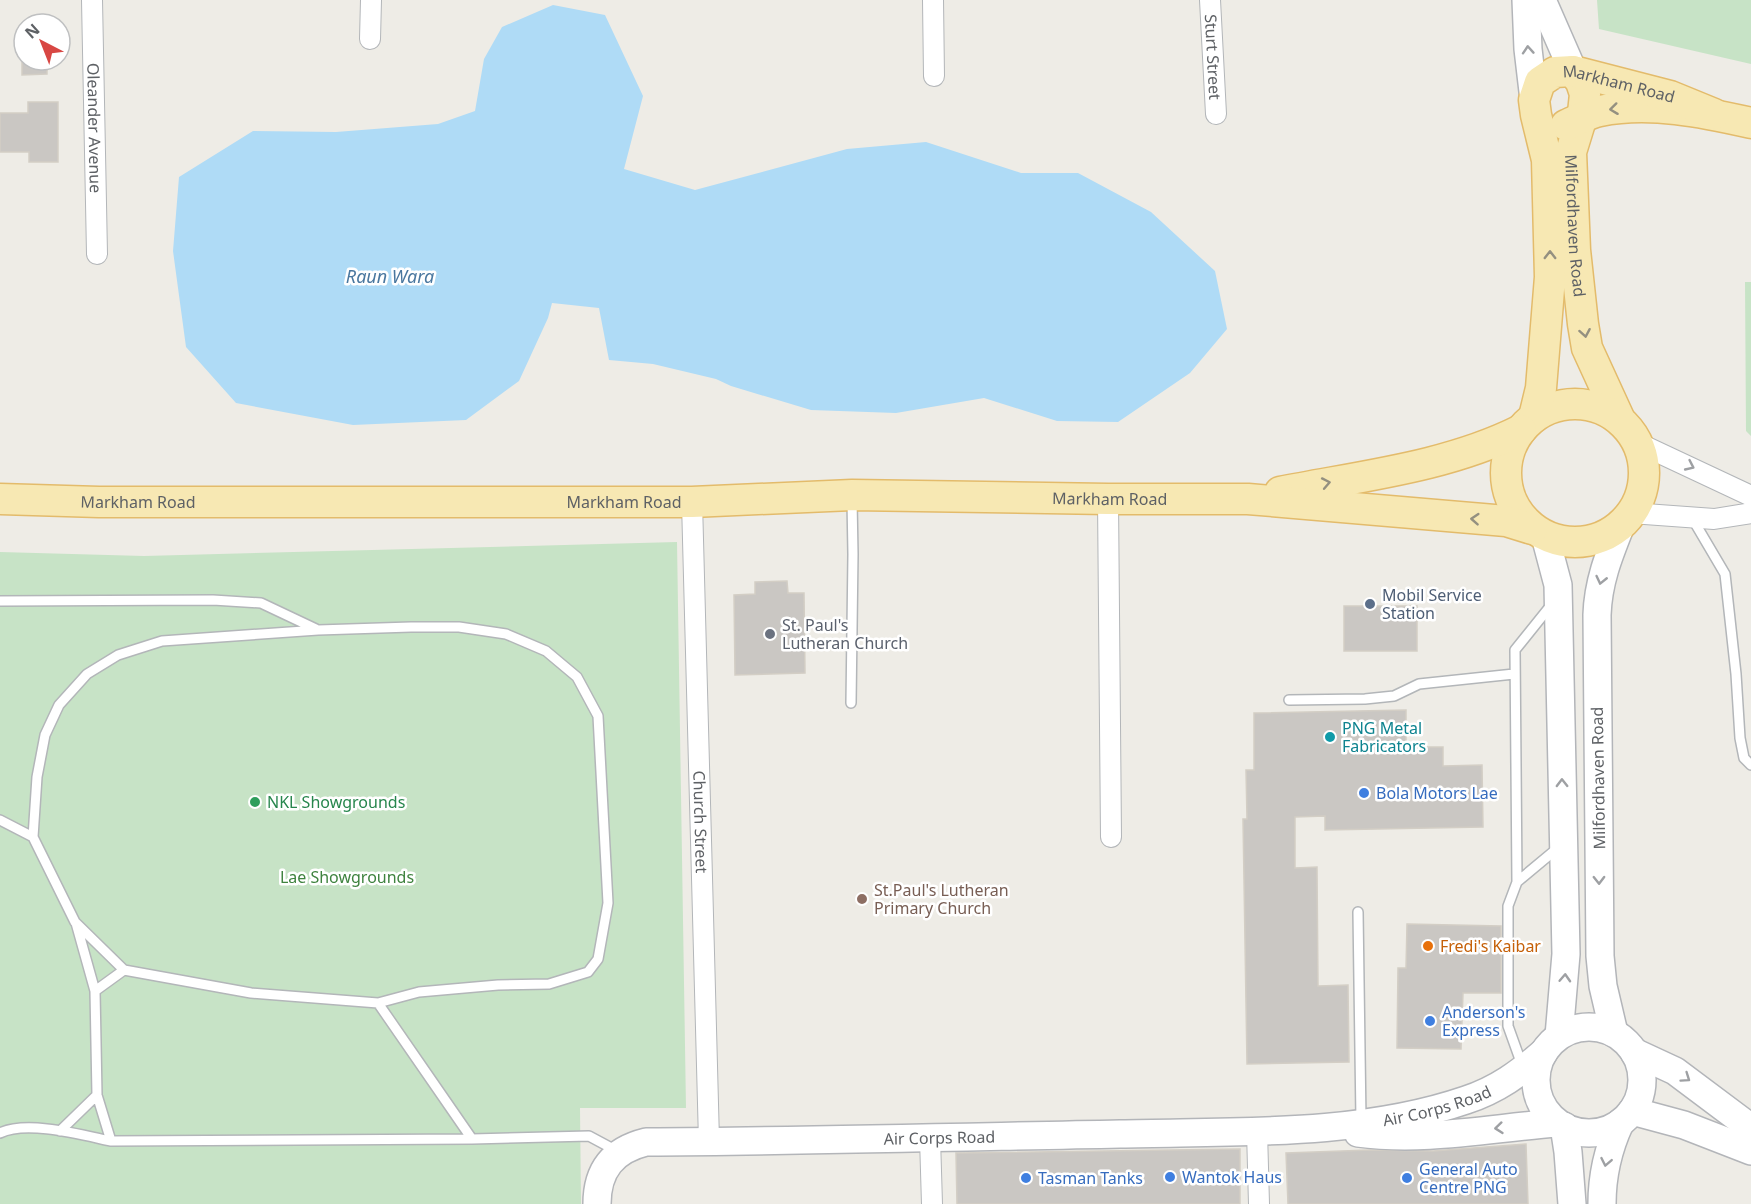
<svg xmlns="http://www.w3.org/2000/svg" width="1751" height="1204" font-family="'Noto Sans',sans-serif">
<rect width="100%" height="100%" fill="#eeece6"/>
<path fill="#c7e3c6" d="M1597,0H1751V64L1599,29Z
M1745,282H1751V436L1746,431Z
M677,542L686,1108H580L581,1204H0V552L144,556Z"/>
<path fill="#afdbf6" d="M553,5L605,15L643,96L624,169L695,190L847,149L926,142L1021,173H1078L1151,212L1215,271L1227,329L1190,373L1118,422L1057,421L984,398L896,413L811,410L731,386L716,379L653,364L609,360L599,308L552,303L548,318L519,381L466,420L353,425L236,403L186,347L173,251L179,177L253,131L336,132L438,124L475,111L484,59L502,27Z"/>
<path fill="#cac7c3" stroke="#d3cec5" stroke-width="1.5" d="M22,60H47V74L22,75Z
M28,102H58V162H29V152H0V113H28Z
M787,581L788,593H804L805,673L735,675L734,595L755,594V582Z
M1344,606H1417V651H1344Z
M1406,710V747H1443V766L1482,765L1483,827L1325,830V816L1295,817V868L1317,867L1318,986L1348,985L1349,1062L1247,1064L1243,819H1247L1246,770H1254V713Z
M1407,924L1501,926V993H1463L1461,1049L1397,1048L1398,968H1406Z
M1526,1144L1528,1204H1288L1286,1153L1370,1150L1433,1151Z
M1240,1149V1204H957L956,1153Z"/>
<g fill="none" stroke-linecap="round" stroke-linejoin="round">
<g stroke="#b3b6b9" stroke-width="12">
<path id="lane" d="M1692,518L1725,574L1736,674L1740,738L1744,758L1751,765
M0,601L213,600L261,603L316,629
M1289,700L1365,699L1394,696L1419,684L1514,674
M851,703L853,554L852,500
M0,820L33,837L75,922L124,970L251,993L378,1003L472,1139
M33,837L37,777L45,735L59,705L87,674L118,655L162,641L318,630L411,627H459L506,634L546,651L577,677L598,716L608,903L598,959L588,972L549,984L498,985L419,992L378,1003
M1517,882L1515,650L1552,604
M1358,912L1361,1120
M76,923L95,991L97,1095L111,1141
M95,991L124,970
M1522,1065L1508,1026V906L1517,882L1559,847
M60,1131L97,1095
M0,1133C27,1120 82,1135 111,1141L472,1139L589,1136L617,1151"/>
</g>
<g stroke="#b3b6b9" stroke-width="22">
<g id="street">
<path id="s1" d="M92,0L97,254"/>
<path d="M933,0L934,76"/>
<path id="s2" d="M1210,0L1216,114"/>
<path d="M370,39L371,0"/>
<path d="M1636,442L1751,496"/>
<path d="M1108,499L1111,837"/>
<path id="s3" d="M692,502L709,1141"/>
<path d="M1631,513L1714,519L1751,513"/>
<path d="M1257,1131L1259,1204"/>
<path d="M930,1138L932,1204"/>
</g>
</g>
<g stroke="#b3b5b9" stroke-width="30">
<g id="secondary">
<path d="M1526,0L1528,49L1534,100"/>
<path d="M1542,0L1573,71"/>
<path d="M1545,536L1558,585L1566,954L1559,1036"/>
<circle cx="1589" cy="1080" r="53"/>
<path d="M1614,1033L1603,986L1600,956L1597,615C1598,582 1609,555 1621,525"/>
<path d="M1634,1052L1675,1071L1751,1128"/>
<path d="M1632,1111L1684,1125L1751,1151"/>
<path d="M1564,1126L1568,1152L1572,1204"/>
<path d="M1358,1133C1424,1142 1491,1128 1557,1123"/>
<path id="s4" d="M597,1204C597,1169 614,1150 646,1142C804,1141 962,1137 1120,1134C1233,1131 1358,1137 1466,1100C1497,1090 1520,1073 1544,1052"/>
<path d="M1602,1204C1602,1175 1608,1149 1620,1123"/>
</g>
</g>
<g stroke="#e3bb6b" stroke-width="33">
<g id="primary">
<path id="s5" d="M1573,71L1581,82L1585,94L1583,113L1571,152L1575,250L1583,324L1587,348L1620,420"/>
<path d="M1566,125C1578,120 1589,113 1600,111C1649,101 1703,112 1751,123"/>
<circle cx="1575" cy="473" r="69"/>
<path id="s6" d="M1534,417L1541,388L1550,277L1547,160L1536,115L1534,100L1540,82L1555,72L1573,71L1670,96L1714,114"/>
<path d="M1280,492C1361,476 1447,467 1521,430"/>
<path id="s7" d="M0,499L99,502H692L852,495L1108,499H1248L1506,521L1532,529"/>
</g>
</g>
<use href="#lane" stroke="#fff" stroke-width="9"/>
<use href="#street" stroke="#fff" stroke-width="20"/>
<use href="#secondary" stroke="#fff" stroke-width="27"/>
<use href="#primary" stroke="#f7e8b3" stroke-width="30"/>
</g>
<defs><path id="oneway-chevron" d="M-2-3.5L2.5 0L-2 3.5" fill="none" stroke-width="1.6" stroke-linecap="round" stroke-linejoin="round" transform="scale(1.5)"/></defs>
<g stroke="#9ea0a3">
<use href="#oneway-chevron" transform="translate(1528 50) rotate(-94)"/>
<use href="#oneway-chevron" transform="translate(1690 466) rotate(25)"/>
<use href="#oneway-chevron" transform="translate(1601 580) rotate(103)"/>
<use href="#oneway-chevron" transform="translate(1562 783) rotate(-91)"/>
<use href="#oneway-chevron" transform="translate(1599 880) rotate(89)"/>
<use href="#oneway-chevron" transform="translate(1565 978) rotate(-87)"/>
<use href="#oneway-chevron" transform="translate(1686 1078) rotate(35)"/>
<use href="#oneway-chevron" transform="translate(1499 1128) rotate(174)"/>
<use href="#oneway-chevron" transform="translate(1606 1162) rotate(101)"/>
</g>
<g stroke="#949080">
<use href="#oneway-chevron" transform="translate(1614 109) rotate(173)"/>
<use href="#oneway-chevron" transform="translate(1550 255) rotate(-90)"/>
<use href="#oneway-chevron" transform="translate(1585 333) rotate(80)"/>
<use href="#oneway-chevron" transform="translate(1326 483) rotate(-11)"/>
<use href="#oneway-chevron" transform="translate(1475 519) rotate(-176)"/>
</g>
<circle fill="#5c6f8a" stroke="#fff" stroke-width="2" cx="1370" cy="604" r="6"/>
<circle fill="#6b7280" stroke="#fff" stroke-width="2" cx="770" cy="634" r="6"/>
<circle fill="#0f9aa8" stroke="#fff" stroke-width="2" cx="1330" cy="737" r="6"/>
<g fill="#3f7fe0" stroke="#fff" stroke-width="2">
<circle cx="1364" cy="793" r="6"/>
<circle cx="1430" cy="1021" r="6"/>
<circle cx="1170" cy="1177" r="6"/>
<circle cx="1026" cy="1178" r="6"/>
<circle cx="1407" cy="1178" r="6"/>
</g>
<circle fill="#2e9e5b" stroke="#fff" stroke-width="2" cx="255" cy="802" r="6"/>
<circle fill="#8d6e63" stroke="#fff" stroke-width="2" cx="862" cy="899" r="6"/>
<circle fill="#e8710a" stroke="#fff" stroke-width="2" cx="1428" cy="946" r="6"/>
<g text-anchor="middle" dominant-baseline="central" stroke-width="5" stroke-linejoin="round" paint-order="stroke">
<g font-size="16" fill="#5e6165" stroke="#fff">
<text stroke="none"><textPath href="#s2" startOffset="57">Sturt Street</textPath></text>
<text stroke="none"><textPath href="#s6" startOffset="422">Markham Road</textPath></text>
<text stroke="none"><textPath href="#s1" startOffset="128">Oleander Avenue</textPath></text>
<text stroke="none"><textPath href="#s5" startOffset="160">Milfordhaven Road</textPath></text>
<text stroke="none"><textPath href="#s7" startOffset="1110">Markham Road</textPath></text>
<text stroke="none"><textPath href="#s7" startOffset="138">Markham Road</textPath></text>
<text stroke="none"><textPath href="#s7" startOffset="624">Markham Road</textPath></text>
<text transform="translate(1598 778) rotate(-91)">Milfordhaven Road</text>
<text stroke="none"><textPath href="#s3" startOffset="320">Church Street</textPath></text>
<text stroke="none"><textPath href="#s4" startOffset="880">Air Corps Road</textPath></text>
<text stroke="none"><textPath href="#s4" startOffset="380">Air Corps Road</textPath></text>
</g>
<g font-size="16" fill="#4e5e75" stroke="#fff" text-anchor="start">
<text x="1382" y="595">Mobil Service<tspan x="1382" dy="18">Station</tspan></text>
</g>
<g font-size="16" fill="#5b616d" stroke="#fff" text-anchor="start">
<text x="782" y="625">St. Paul's<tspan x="782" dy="18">Lutheran Church</tspan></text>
</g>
<g font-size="16" fill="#0d838f" stroke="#fff" text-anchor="start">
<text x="1342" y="728">PNG Metal<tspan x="1342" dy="18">Fabricators</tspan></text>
</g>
<g font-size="16" fill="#366cbe" stroke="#fff" text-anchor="start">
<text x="1376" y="793">Bola Motors Lae</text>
<text x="1442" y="1012">Anderson's<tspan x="1442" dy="18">Express</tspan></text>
<text x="1419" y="1169">General Auto<tspan x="1419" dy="18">Centre PNG</tspan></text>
<text x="1182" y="1177">Wantok Haus</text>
<text x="1038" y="1178">Tasman Tanks</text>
</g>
<g font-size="16" fill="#27864d" stroke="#fff" text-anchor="start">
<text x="267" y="802">NKL Showgrounds</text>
</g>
<g font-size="16" fill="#3f833f" stroke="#fff">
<text x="347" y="877">Lae Showgrounds</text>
</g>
<g font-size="16" fill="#785e54" stroke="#fff" text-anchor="start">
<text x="874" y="890">St.Paul's Lutheran<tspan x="874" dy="18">Primary Church</tspan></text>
</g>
<g font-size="16" fill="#c56008" stroke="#fff" text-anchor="start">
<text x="1440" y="946">Fredi's Kaibar</text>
</g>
<g font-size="18" font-style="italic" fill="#49779f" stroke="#fff">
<text x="390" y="276">Raun Wara</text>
</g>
</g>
<g transform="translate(42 42) rotate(318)"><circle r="28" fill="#ffffff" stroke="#bfc0c1" stroke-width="1.5"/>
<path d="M0-4.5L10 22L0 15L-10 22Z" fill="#d84743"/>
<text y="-9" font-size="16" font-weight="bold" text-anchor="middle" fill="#5e6165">N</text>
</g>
</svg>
